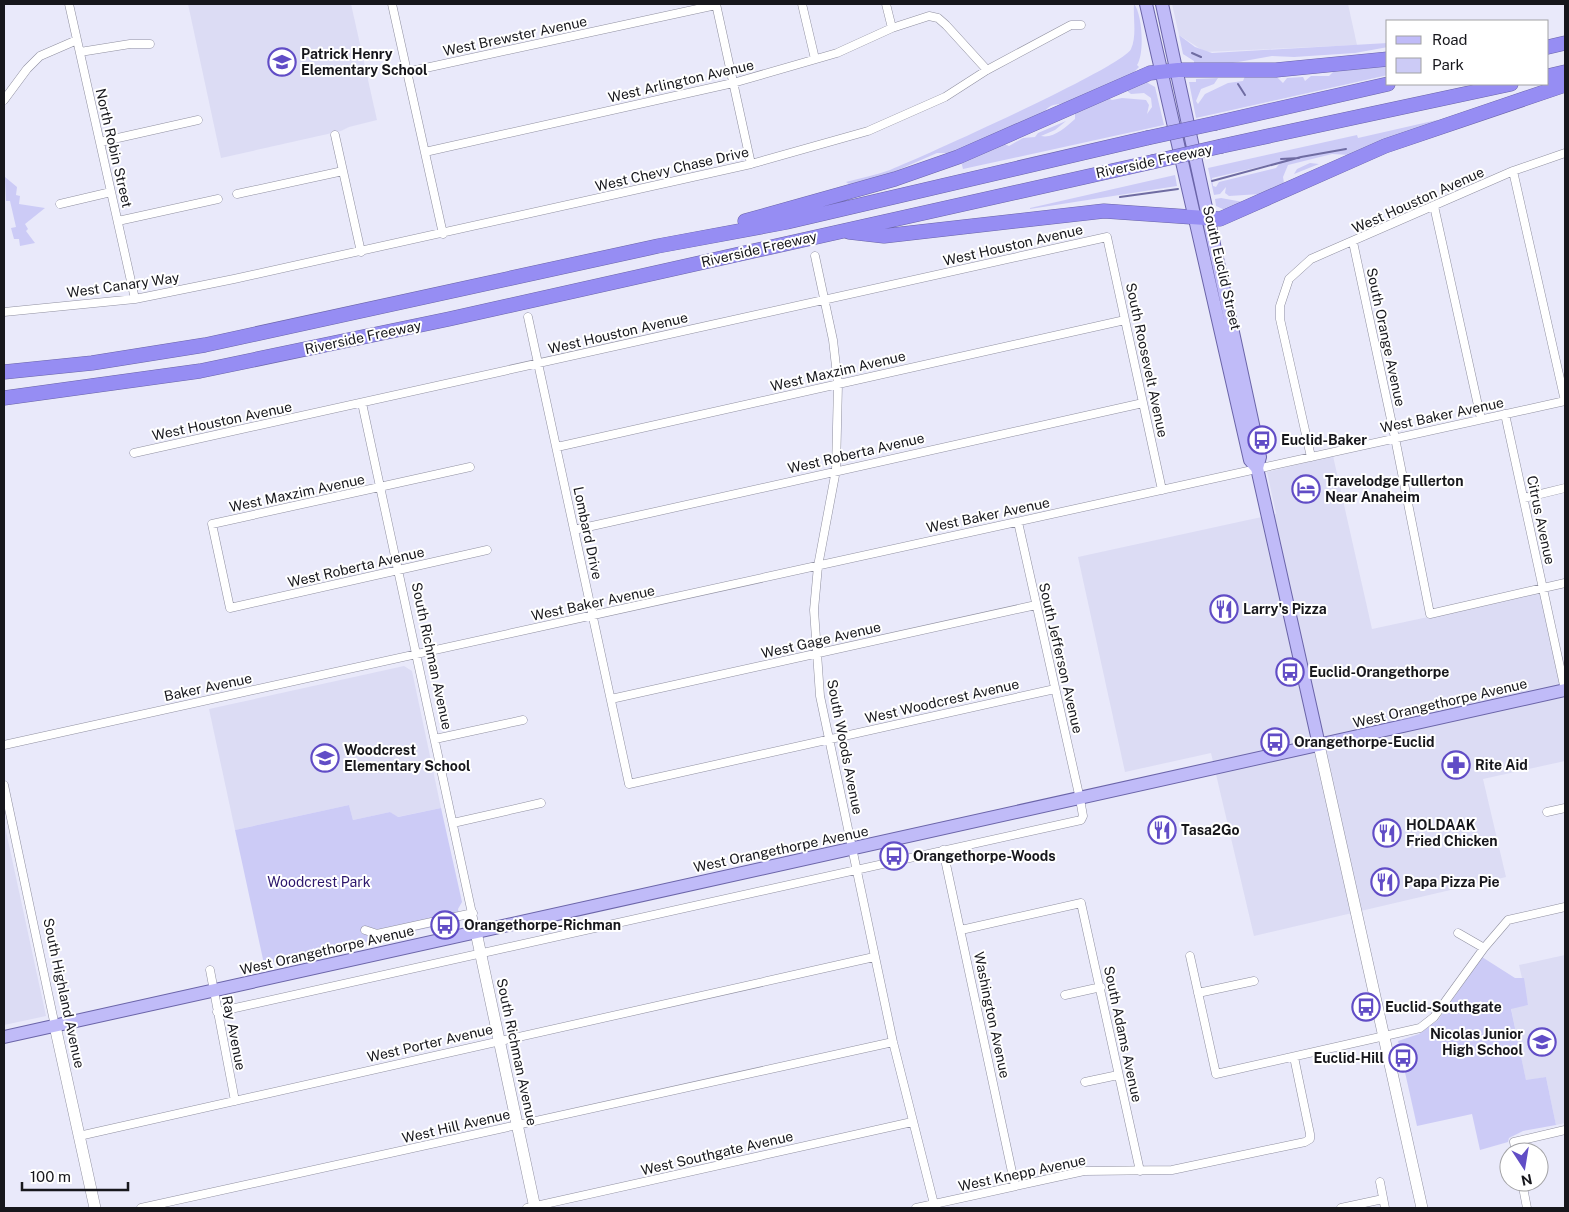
<svg xmlns="http://www.w3.org/2000/svg" width="1569" height="1212" font-family="'Public Sans',sans-serif">
<rect width="100%" height="100%" fill="#e9e9fa"/>
<path fill="#dcdcf4" d="M188,4H351L377,120L349,127L341,131L221,158Z
M1172,4H1348L1357,45L1205,52L1179,35Z
M1333,456L1372,629L1540,593L1565,703V761L1483,779L1506,877L1254,936L1211,753L1125,772L1078,557L1276,514L1267,472Z
M404,666L412,671L441,808L397,817L390,812L353,820L349,805L235,830L209,709Z
M4,822L46,1016L4,1025Z
M1565,955V1123L1556,1125L1546,1077L1526,1081L1511,1008L1528,1005L1519,965Z"/>
<path fill="#cccbf6" fill-rule="evenodd" d="M1134,4C1142,13 1145,53 1137,65L1139,67L1133,73L1066,103C1056,105 1050,103 1044,113L951,153H937L889,174L849,184L846,182C860,178 876,175 890,170C920,158 1123,67 1131,49C1137,36 1133,18 1134,4Z
M1179,35L1195,47L1212,53L1388,43V47L1355,53L1294,57L1272,56L1227,64H1194V61L1183,54Z
M1388,66V75L1196,118L1189,82H1196V79L1218,78L1214,84L1201,89L1196,101L1198,104L1205,94L1228,83L1243,81L1245,76H1276L1283,83L1287,78L1303,77L1305,81L1311,76H1329L1333,72Z
M1147,80L1148,83L1155,87L1164,125L963,169L961,161L1004,144L1009,146L1023,138L1035,137L1038,133L1066,121L1055,130L1041,136C1053,139 1066,127 1075,119V113L1108,98L1112,100L1122,98L1146,100L1149,105L1147,114L1152,107L1151,98L1144,93L1131,94L1126,90Z
M1437,120V123L1351,155L1332,154L1288,165L1283,177L1284,183L1260,194L1229,196L1225,193L1226,187L1220,194L1214,195L1208,168L1357,135L1358,138ZM1281,162L1276,168L1219,182L1216,187L1213,186L1212,178Z
M1310,163L1319,164L1294,174L1297,169Z
M1175,175L1177,186L1030,209V208Z
M5,177L17,187L16,195L20,196L19,204L45,208L25,224L28,229L26,231L35,243L20,246L19,239H14L11,228L16,227L10,201H6Z
M1221,198L1243,202L1225,210L1216,206L1215,199Z
M349,805L353,820L390,812L398,817L441,808L462,902L458,909L460,921L264,964L235,830Z
M1482,957L1515,978H1524L1528,1005L1511,1009L1526,1080L1546,1077L1556,1125L1523,1131L1509,1138L1508,1142L1480,1150L1472,1114L1417,1126L1398,1041L1419,1034L1438,1020Z"/>
<g fill="none" stroke-linecap="round" stroke-linejoin="round">
<path stroke="#6f6ca2" stroke-width="2" d="M1192,53L1201,57
M1238,84L1245,95
M1281,159L1299,158
M1212,181L1301,157L1346,149
M1120,197L1178,189"/>
<g stroke="#9090a0" stroke-width="9">
<path id="street" d="M69,4L135,299
M392,4L443,234
M716,4L751,164
M802,4L815,59
M886,4L892,28
M80,52L130,44H150
M407,72L716,5
M4,100L27,69L40,56L77,40
M335,135L361,252
M100,142L198,120
M425,152L733,83L837,53L892,28L929,16L938,18L946,25L987,70
M237,194L343,171
M60,204L111,192
M1434,206L1481,419
M118,221L218,199
M1353,242L1395,438L1430,614L1565,583
M815,256L833,340L838,384L836,470L818,566L814,610L820,696L893,1042L935,1208
M4,312L135,299L234,279L751,164L868,131L945,97L987,70L1071,25H1081
M528,317L629,784L1055,689
M362,403L476,932
M1505,414L1565,690
M557,447L1125,320
M134,453L1107,237L1162,490
M1311,457L1280,319V306L1289,279L1311,259L1513,171L1565,153
M470,467L212,524L230,608L487,550
M1524,498L1565,488
M574,530L1143,403
M611,699L1036,605
M435,739L523,720
M4,745L1565,401L1513,171
M4,785L55,1026
M1547,812L1565,808
M453,823L541,803
M943,850L1015,1186
M365,930L377,934L473,913
M961,930L1081,903L1140,1171
M1458,933L1484,948
M1190,956L1216,1074L1420,1028L1434,1017L1484,948L1508,920L1565,907
M210,970L235,1101
M1198,993L1254,981
M1065,995L1101,987
M217,1012L1081,820L1083,816L1080,799L1018,522
M1085,1082L1118,1075
M79,1136L874,957
M1516,1152L1514,1142L1565,1130
M1380,1182L1385,1208
M1522,1182L1527,1208
M141,1208L893,1042
M527,1208L912,1122
M916,1208L1084,1171L1172,1170L1305,1142L1310,1139V1134L1294,1057
M1341,1208L1383,1199"/>
</g>
<g stroke="#9090a0" stroke-width="12">
<path id="secondary" d="M1319,745L1422,1208
M476,932L535,1208
M55,1026L95,1208"/>
</g>
<g stroke="#6a64a8" stroke-width="14">
<path id="primary" d="M1146,4L1250,460L1257,468
M1162,4L1260,457L1257,468L1319,745
M4,1037L1565,690"/>
</g>
<g stroke="#6a64a8" stroke-width="15">
<path id="highway" d="M1548,47L1565,43
M1548,76L1565,72
M1216,123L1388,84
M1222,146L1511,84
M745,221L895,179L958,157L1150,73L1178,70H1276L1388,59
M849,232L884,236L1104,211L1220,219L1385,146L1565,85
M4,372L92,363L205,345L658,246L787,222L1147,138
M4,398L200,371L449,319L1152,162"/>
</g>
<use href="#street" stroke="#fff" stroke-width="8"/>
<use href="#secondary" stroke="#fff" stroke-width="11"/>
<use href="#primary" stroke="#c0bbf8" stroke-width="12"/>
<use href="#highway" stroke="#968df3" stroke-width="14"/>
<g stroke="#6a64a8" stroke-width="15" stroke-linecap="butt">
<path id="highway-bridge" d="M1147,138L1216,123
M1152,162L1222,146"/>
</g>
<use href="#highway-bridge" stroke="#968df3" stroke-width="14"/>
</g>
<defs>
<g id="school-ring" transform="scale(1.4375)"><circle r="9.5" fill="#fff" stroke="#614dc6" stroke-width="1.5"/><path d="M0-5L7-2L0 1L-7-2ZM-4 1L0 2.5L4 1V4Q0 6-4 4Z" fill="#614dc6"/></g>
<g id="bus-ring" transform="scale(1.4375)"><circle r="9.5" fill="#fff" stroke="#614dc6" stroke-width="1.5"/><path d="M-5-6H5V4H4V6H2V4H-2V6H-4V4H-5ZM-3.5-4V0h7V-4ZM-3.5 1.2v1.5H-2V1.2ZM2 1.2v1.5H3.5V1.2Z" fill="#614dc6"/></g>
<g id="hotel-ring" transform="scale(1.4375)"><circle r="9.5" fill="#fff" stroke="#614dc6" stroke-width="1.5"/><path d="M-6-4.5h1.5V1H6V5H4.5V3h-9V5H-6ZM-4 0a1.8 1.8 0 1 1 3.6 0ZM.5 0V-2.5h3Q6-2.5 6 0Z" fill="#614dc6"/></g>
<g id="restaurant-ring" transform="scale(1.4375)"><circle r="9.5" fill="#fff" stroke="#614dc6" stroke-width="1.5"/><path d="M-5-6h1v4h1v-4h1v4h1v-4h1v5L-1.5 .5V6h-2V.5L-5-1ZM5-6V6H3V1.5H1.5Q1.5-4 5-6Z" fill="#614dc6"/></g>
<g id="pharmacy-ring" transform="scale(1.4375)"><circle r="9.5" fill="#fff" stroke="#614dc6" stroke-width="1.5"/><path d="M-2-6h4v4h4v4h-4v4h-4v-4h-4v-4h4Z" fill="#614dc6"/></g>
</defs>
<g fill-rule="evenodd">
<use href="#school-ring" x="282" y="62"/>
<use href="#bus-ring" x="1262" y="440"/>
<use href="#hotel-ring" x="1306" y="489"/>
<use href="#restaurant-ring" x="1224" y="609"/>
<use href="#bus-ring" x="1290" y="672"/>
<use href="#bus-ring" x="1275" y="742"/>
<use href="#school-ring" x="325" y="758"/>
<use href="#pharmacy-ring" x="1456" y="765"/>
<use href="#restaurant-ring" x="1162" y="830"/>
<use href="#restaurant-ring" x="1387" y="833"/>
<use href="#bus-ring" x="894" y="856"/>
<use href="#restaurant-ring" x="1385" y="882"/>
<use href="#bus-ring" x="445" y="925"/>
<use href="#bus-ring" x="1366" y="1007"/>
<use href="#school-ring" x="1542" y="1042"/>
<use href="#bus-ring" x="1403" y="1058"/>
</g>
<g text-anchor="middle" dominant-baseline="central" stroke-width="4" stroke-linejoin="round" paint-order="stroke">
<g font-size="14" fill="#17171c" stroke="#fff">
<text transform="translate(515 36) rotate(-12)">West Brewster Avenue</text>
<text transform="translate(681 81) rotate(-13)">West Arlington Avenue</text>
<text transform="translate(114 148) rotate(77)">North Robin Street</text>
<text transform="translate(1154 161) rotate(-12)">Riverside Freeway</text>
<text transform="translate(672 169) rotate(-13)">West Chevy Chase Drive</text>
<text transform="translate(1418 200) rotate(-24)">West Houston Avenue</text>
<text transform="translate(1013 245) rotate(-13)">West Houston Avenue</text>
<text transform="translate(759 249) rotate(-13)">Riverside Freeway</text>
<text transform="translate(1222 268) rotate(77)">South Euclid Street</text>
<text transform="translate(123 285) rotate(-8)">West Canary Way</text>
<text transform="translate(618 333) rotate(-13)">West Houston Avenue</text>
<text transform="translate(363 337) rotate(-12)">Riverside Freeway</text>
<text transform="translate(1386 337) rotate(78)">South Orange Avenue</text>
<text transform="translate(1147 360) rotate(78)">South Roosevelt Avenue</text>
<text transform="translate(838 371) rotate(-13)">West Maxzim Avenue</text>
<text transform="translate(1442 415) rotate(-12)">West Baker Avenue</text>
<text transform="translate(222 421) rotate(-12)">West Houston Avenue</text>
<text transform="translate(856 453) rotate(-13)">West Roberta Avenue</text>
<text transform="translate(297 493) rotate(-12)">West Maxzim Avenue</text>
<text transform="translate(988 515) rotate(-12)">West Baker Avenue</text>
<text transform="translate(1541 520) rotate(78)">Citrus Avenue</text>
<text transform="translate(588 533) rotate(78)">Lombard Drive</text>
<text transform="translate(356 567) rotate(-13)">West Roberta Avenue</text>
<text transform="translate(593 603) rotate(-12)">West Baker Avenue</text>
<text transform="translate(821 640) rotate(-13)">West Gage Avenue</text>
<text transform="translate(432 656) rotate(78)">South Richman Avenue</text>
<text transform="translate(1061 658) rotate(77)">South Jefferson Avenue</text>
<text transform="translate(208 687) rotate(-12)">Baker Avenue</text>
<text transform="translate(942 701) rotate(-13)">West Woodcrest Avenue</text>
<text transform="translate(1440 703) rotate(-13)">West Orangethorpe Avenue</text>
<text transform="translate(845 747) rotate(79)">South Woods Avenue</text>
<text transform="translate(781 849) rotate(-12)">West Orangethorpe Avenue</text>
<text transform="translate(327 950) rotate(-13)">West Orangethorpe Avenue</text>
<text transform="translate(64 993) rotate(78)">South Highland Avenue</text>
<text transform="translate(992 1015) rotate(78)">Washington Avenue</text>
<text transform="translate(234 1033) rotate(79)">Ray Avenue</text>
<text transform="translate(1123 1034) rotate(78)">South Adams Avenue</text>
<text transform="translate(430 1043) rotate(-13)">West Porter Avenue</text>
<text transform="translate(517 1052) rotate(78)">South Richman Avenue</text>
<text transform="translate(456 1126) rotate(-13)">West Hill Avenue</text>
<text transform="translate(717 1153) rotate(-13)">West Southgate Avenue</text>
<text transform="translate(1022 1173) rotate(-12)">West Knepp Avenue</text>
</g>
<g font-size="14" font-weight="bold" fill="#17171c" stroke="#fff" text-anchor="start">
<text x="301" y="54">Patrick Henry<tspan x="301" dy="16">Elementary School</tspan></text>
<text x="1281" y="440">Euclid-Baker</text>
<text x="1325" y="481">Travelodge Fullerton<tspan x="1325" dy="16">Near Anaheim</tspan></text>
<text x="1243" y="609">Larry's Pizza</text>
<text x="1309" y="672">Euclid-Orangethorpe</text>
<text x="1294" y="742">Orangethorpe-Euclid</text>
<text x="344" y="750">Woodcrest<tspan x="344" dy="16">Elementary School</tspan></text>
<text x="1475" y="765">Rite Aid</text>
<text x="1406" y="825">HOLDAAK<tspan x="1406" dy="16">Fried Chicken</tspan></text>
<text x="1181" y="830">Tasa2Go</text>
<text x="913" y="856">Orangethorpe-Woods</text>
<text x="1404" y="882">Papa Pizza Pie</text>
<text x="464" y="925">Orangethorpe-Richman</text>
<text x="1385" y="1007">Euclid-Southgate</text>
<text x="1523" y="1034" text-anchor="end">Nicolas Junior<tspan x="1523" dy="16">High School</tspan></text>
<text x="1384" y="1058" text-anchor="end">Euclid-Hill</text>
</g>
<g font-size="14" fill="#2c166c" stroke="#fff">
<text x="319" y="882">Woodcrest Park</text>
</g>
</g>
<rect width="1569" height="1212" fill="none" stroke="#17171c" stroke-width="10"/>
<rect x="1386" y="20" width="162" height="65" fill="#ffffff" stroke="#a2a2a4"/>
<rect x="1396" y="36" width="25" height="8" fill="#c0bbf8" stroke="#a2a2a4"/>
<text x="1432" y="45" font-size="15" fill="#17171c">Road</text>
<rect x="1396" y="58" width="25" height="15" fill="#cccbf6" stroke="#a2a2a4"/>
<text x="1432" y="70" font-size="15" fill="#17171c">Park</text>
<g transform="translate(1524 1167) rotate(168)"><circle r="24" fill="#ffffff" stroke="#a2a2a4"/>
<path d="M0-4L9 19L0 12L-9 19Z" fill="#614dc6"/>
<text y="-8" font-size="14" font-weight="bold" text-anchor="middle" fill="#17171c">N</text>
</g>
<path d="M22 1182v8h106v-8" fill="none" stroke="#17171c" stroke-width="2.5"/>
<text x="30" y="1182" font-size="15" fill="#17171c" stroke="#ffffff" stroke-width="4" paint-order="stroke">100 m</text>
</svg>
